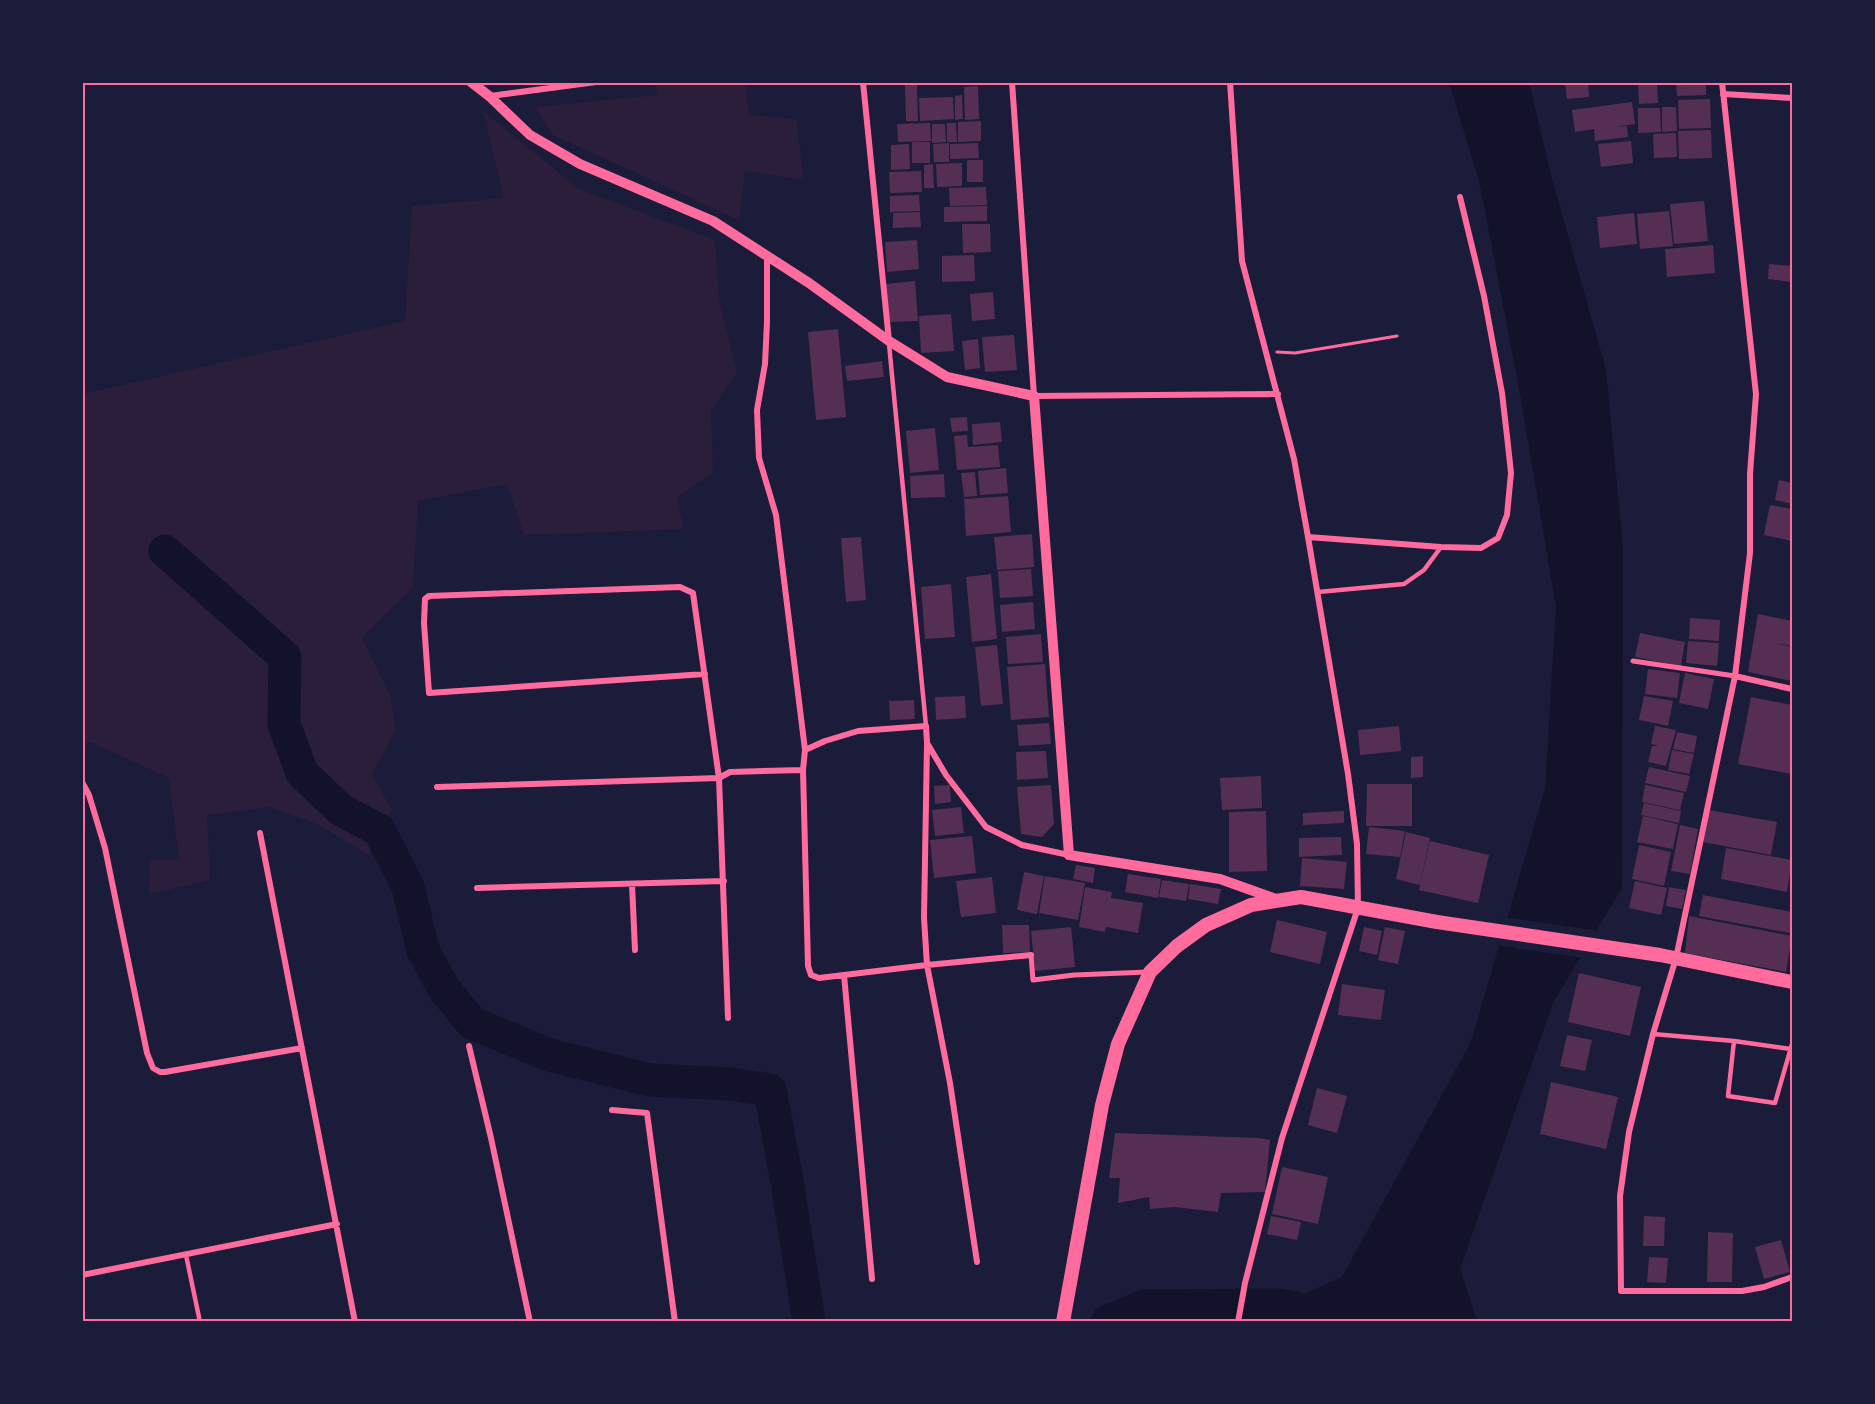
<svg xmlns="http://www.w3.org/2000/svg" width="1875" height="1404" font-family="Rubik,sans-serif">
<rect width="100%" height="100%" fill="#1b1b3a"/>
<path fill="#2a1e3b" d="M654,83H745L749,115L796,119L804,180L745,171L739,220L553,135L535,107L658,95Z
M483,111L579,189L715,240L719,299L737,372L711,411L713,472L677,498L684,529L524,535L507,484L418,501L413,587L362,637L391,697L395,731L372,774L392,810L368,855L319,825L271,807L207,815L210,880L150,894L149,860L179,859L169,778L91,742L83,743V394L405,321L412,206L504,198Z"/>
<path fill="#12122b" d="M1449,83H1529L1552,179L1606,370L1623,548L1622,888L1553,1003L1460,1269L1477,1321H1281L1279,1305L1342,1277L1471,1042L1545,789L1556,607L1520,393L1479,180Z"/>
<path fill="#1b1b3a" d="M1504,917L1600,931L1584,958L1496,945Z"/>
<g fill="none" stroke-linecap="round" stroke-linejoin="round">
<path stroke="#12122b" stroke-width="33" d="M165,551L285,657L284,724L302,773L341,810L379,830L408,887L423,950L444,989L472,1023L549,1055L650,1080L731,1084L770,1090L787,1181L809,1322
M1107,1322L1145,1306L1279,1305L1365,1322"/>
</g>
<path fill="#542f53" d="M1565,82H1588L1589,97L1567,99Z
M1638,82H1657L1658,103L1639,104Z
M1676,82H1706V95L1677,96Z
M905,84H917L918,121H906Z
M978,86L979,119L965,120L964,87Z
M962,95L963,119L955,120V96Z
M953,97L954,119L920,121L919,98Z
M1710,99L1711,128L1679,129L1678,100Z
M1632,102L1635,124L1613,127L1627,126L1628,137L1595,141L1594,129L1575,132L1572,110Z
M1662,107H1676L1677,131L1662,132Z
M1638,108H1660L1661,132L1638,133Z
M981,121V141L958,142V122Z
M930,123L931,141L898,142L897,124Z
M947,123H956L957,142H947Z
M932,124H945L946,142L932,143Z
M1711,130L1712,158L1679,159L1678,131Z
M1676,133L1677,157L1654,158L1653,134Z
M1631,141L1633,163L1601,167L1598,144Z
M912,142H930V163H912Z
M949,143V162H934L933,144Z
M978,143L979,158L950,159V144Z
M909,144L910,169L891,170V145Z
M967,160H983V182H967Z
M962,163V186L937,187L936,164Z
M933,164L934,188H924V165Z
M921,171L922,192L890,193L889,172Z
M986,187L987,205L950,206L949,188Z
M919,195L920,211L890,212V196Z
M1704,201L1708,241L1674,244L1670,204Z
M987,206V221L944,222V207Z
M1669,211L1673,246L1640,249L1637,214Z
M920,212L921,227L893,228V213Z
M1634,213L1637,244L1600,248L1597,217Z
M962,224H990L991,252L963,253Z
M917,240L919,269L887,272L885,242Z
M1713,245L1715,273L1667,277L1665,249Z
M974,255L975,281L942,282V256Z
M1769,264L1792,266V282L1768,279Z
M915,281L918,321L889,322L886,284Z
M993,292L995,319L972,321L970,294Z
M951,314L954,351L921,353L919,316Z
M838,329L846,417L816,420L808,332Z
M1014,335L1017,370L985,372L982,337Z
M978,339L980,368L965,370L962,341Z
M882,361L884,377L847,381L845,366Z
M967,417L968,431L952,432L950,418Z
M1000,422L1002,442L973,445L972,424Z
M935,428L939,470L910,473L906,431Z
M967,435L968,447L998,445L1000,467L957,470L954,436Z
M1006,468L1008,493L980,495L978,471Z
M975,472L977,496L964,497L961,473Z
M944,474L945,497L911,498L910,476Z
M1779,480L1792,483V504L1775,500Z
M1008,496L1011,532L966,536L964,499Z
M1770,505L1792,509V541L1764,535Z
M1032,534L1034,567L997,570L994,537Z
M861,537L866,600L846,602L841,538Z
M1031,569L1033,596L1000,598L998,571Z
M991,574L997,639L972,642L966,577Z
M951,584L955,637L925,639L921,587Z
M1033,602L1035,629L1002,632L1000,605Z
M1758,614L1792,621V646L1774,643L1792,647V681L1748,672Z
M1690,618L1720,620L1719,641L1689,639Z
M1640,633L1685,642L1681,666L1635,657Z
M1041,634L1043,662L1008,664L1006,637Z
M1688,641L1719,643L1717,666L1686,663Z
M997,645L1003,704L981,706L975,647Z
M1045,664L1049,717L1011,720L1007,667Z
M1648,669L1680,673L1677,698L1645,694Z
M1685,673L1714,679L1708,709L1679,703Z
M965,696L966,718L936,720L935,697Z
M1644,696L1673,701L1668,726L1639,720Z
M1751,697L1792,705V774L1738,764Z
M914,700L915,719L890,720L889,701Z
M1049,723L1051,744L1019,746L1017,725Z
M1399,726L1401,751L1360,755L1358,730Z
M1655,726L1676,730L1666,766L1648,762L1652,746H1659L1651,744Z
M1677,732L1697,736L1694,753L1673,749Z
M1672,750L1694,754L1689,774L1668,770Z
M1046,751L1048,778L1017,780L1016,752Z
M1423,756V777L1411,778V757Z
M1649,767L1690,776L1686,792L1645,783Z
M1261,776L1262,808L1222,810L1220,778Z
M1367,784H1412V826H1366Z
M950,785L951,802L935,804L934,786Z
M1051,785L1054,824L1042,837L1021,834L1017,787Z
M1645,785L1684,793L1680,810L1642,802Z
M1644,803L1681,811L1679,823L1641,815Z
M961,807L964,833L935,836L932,810Z
M1709,810L1777,822L1771,855L1703,842Z
M1266,811L1267,871L1229,872V812Z
M1344,811V823L1303,825V813Z
M1643,816L1678,824L1673,849L1637,842Z
M1680,825L1698,829L1690,874L1671,871Z
M1369,827L1405,831L1400,857L1366,854Z
M1406,832L1430,838L1420,885L1396,879Z
M972,836L976,873L934,878L930,840Z
M1341,837L1342,855L1299,857V838Z
M1430,841L1489,855L1478,903L1419,890Z
M1639,845L1671,852L1664,886L1632,879Z
M1726,848L1792,860L1787,892L1721,879Z
M1302,858L1347,862L1344,889L1300,886Z
M1076,865L1095,868L1093,883L1073,879Z
M1024,872L1044,876L1037,914L1017,910Z
M1128,874L1161,879L1158,898L1125,892Z
M1045,876L1085,883L1078,920L1039,913Z
M992,877L996,913L961,917L956,881Z
M1162,880L1189,884L1186,901L1159,897Z
M1635,881L1667,888L1661,915L1629,908Z
M1190,884L1221,889L1218,904L1188,899Z
M1085,887L1112,892L1111,898L1143,903L1138,933L1106,927L1105,932L1079,927Z
M1669,887L1686,890L1682,909L1666,906Z
M1703,895L1792,912L1790,933L1699,916Z
M1689,916L1792,936L1786,972L1685,953Z
M1277,920L1327,932L1320,964L1270,952Z
M1002,925H1029L1030,952L1003,953Z
M1071,927L1075,967L1035,971L1031,931Z
M1364,927L1382,931L1377,955L1359,951Z
M1385,927L1405,931L1398,964L1378,960Z
M1579,973L1641,987L1630,1036L1568,1022Z
M1342,984L1385,990L1381,1020L1338,1015Z
M1567,1035L1592,1040L1585,1071L1560,1066Z
M1551,1082L1618,1097L1606,1149L1540,1134Z
M1317,1088L1347,1096L1337,1133L1308,1125Z
M1115,1133L1259,1138L1270,1140L1265,1192L1221,1193L1218,1212L1174,1207L1150,1209L1149,1197L1118,1203L1120,1178H1109Z
M1282,1167L1328,1177L1318,1224L1272,1214Z
M1271,1216L1301,1222L1297,1240L1267,1234Z
M1644,1216L1665,1217L1664,1246H1643Z
M1708,1232L1733,1233L1732,1282H1707Z
M1781,1240L1790,1272L1764,1279L1755,1247Z
M1649,1257L1668,1258L1666,1283L1647,1282Z"/>
<g fill="none" stroke-linecap="round" stroke-linejoin="round">
<path stroke="#ff6b9d" stroke-width="3" d="M1277,352L1295,353L1397,336"/>
<path stroke="#ff6b9d" stroke-width="4.5" d="M889,344L926,726
M1318,592L1404,584L1424,570L1441,547
M1653,1034L1734,1041L1791,1049
M1734,1041L1728,1096L1775,1103L1792,1044
M186,1255L200,1322"/>
<path stroke="#ff6b9d" stroke-width="5" d="M1633,661L1735,676
M1031,955L1033,980L1074,975L1148,972"/>
<path stroke="#ff6b9d" stroke-width="6" d="M863,82L889,341
M1012,82L1034,396L1278,394
M1230,82L1242,261L1294,459L1308,537L1348,774L1357,844L1358,908L1282,1138L1245,1283L1238,1322
M1722,82L1756,394L1750,474V553L1735,676L1676,958L1653,1034L1629,1132L1620,1196L1621,1291H1742L1764,1287L1792,1277
M1723,94L1792,98
M490,96L596,82
M767,257V322L765,364L757,410L759,458L776,515L805,750
M1308,537L1441,547L1481,548L1498,538L1507,515L1511,473L1507,436L1502,393L1484,296L1460,197
M705,674L429,693L424,623L425,599L429,596L680,587L693,593L719,778L728,1018
M1735,676L1792,689
M927,744L924,918L927,965L950,1083L977,1262
M82,782L89,795L105,848L147,1053L153,1068L160,1072H165L302,1048
M437,787L719,778L730,772L803,770
M260,833L355,1322
M632,884L635,950
M477,888L724,881
M1031,955L927,965L819,978L811,975L808,966L803,770L805,750L825,741L858,731L926,726L927,743L946,775L986,827L1022,845L1069,855
M844,975L872,1279
M469,1046L491,1138L530,1322
M612,1110L647,1113L675,1322
M82,1275L337,1224"/>
<path stroke="#ff6b9d" stroke-width="10" d="M471,82L489,96L530,135L580,164L713,221L809,283L889,341L947,377L1034,396L1069,855L1220,879L1276,899"/>
<path stroke="#ff6b9d" stroke-width="14" d="M1063,1322L1102,1105L1118,1044L1150,972L1177,946L1206,925L1251,905L1301,897L1437,922L1660,955L1792,982"/>
</g>
<rect width="1875" height="1404" fill="none" stroke="#1b1b3a" stroke-width="168"/>
<rect x="84" y="84" width="1707" height="1236" fill="none" stroke="#ff6b9d" stroke-width="2"/>
</svg>
